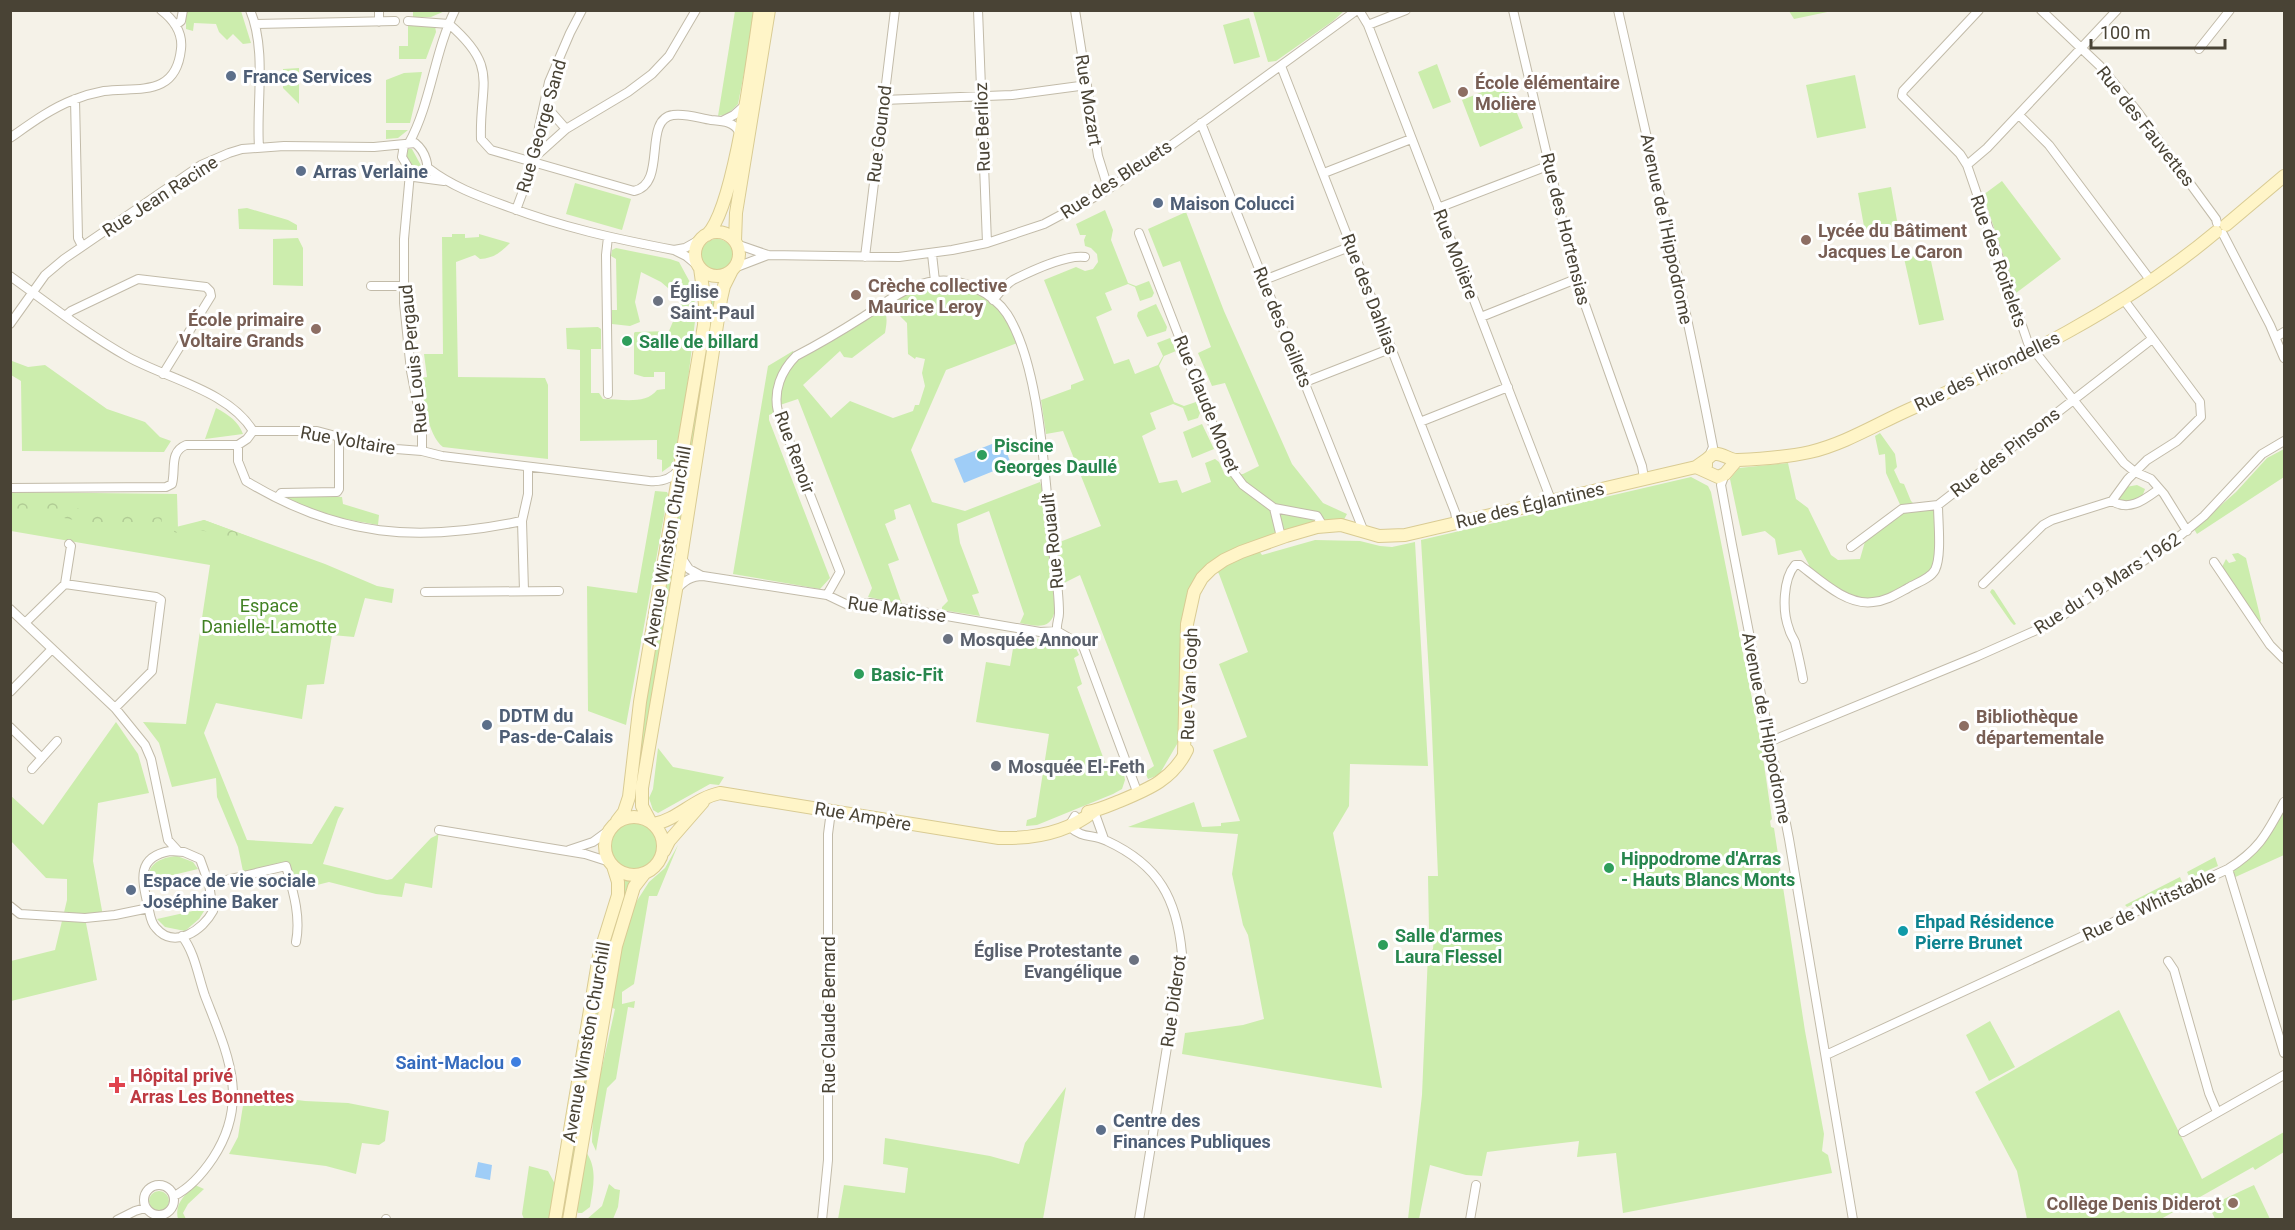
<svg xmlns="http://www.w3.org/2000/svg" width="2295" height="1230" font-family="Roboto,sans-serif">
<defs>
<pattern id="forest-crowns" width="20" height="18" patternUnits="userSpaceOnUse" patternTransform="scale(1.5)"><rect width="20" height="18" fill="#ccedad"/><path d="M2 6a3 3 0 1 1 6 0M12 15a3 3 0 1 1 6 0" fill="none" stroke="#b1cc95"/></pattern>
</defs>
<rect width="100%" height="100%" fill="#f5f2e8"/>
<path fill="#ccedad" d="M186,11H241L251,43L243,44L233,34L227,40L219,32L216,24L194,23L193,31L186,29Z
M413,11V10L445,11L431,17H413Z
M735,11H756L738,104L728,114L718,116Z
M1253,11V10L1344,11L1333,21L1276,61L1268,62Z
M1789,11H1832L1794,19Z
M1249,18L1260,57L1234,64L1223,25Z
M408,26H435L436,32L426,59H399V46H408Z
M1437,64L1451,102L1433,109L1418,72Z
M299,68V104L283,88V69Z
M422,72L410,123H386V80L404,73Z
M1855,75L1866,128L1817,138L1806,85Z
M1505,83L1523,128L1480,147L1462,100Z
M386,130H408L398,138L386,139Z
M406,149H412L424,171L422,175L416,174L406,156Z
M2002,181L2061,259L2016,293L1983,195Z
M575,183L631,199L622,230L566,214Z
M1891,187L1898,226L1865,232L1858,193Z
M247,208L288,220L297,225V230L239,229L238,209Z
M1105,210L1113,230L1111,240L1128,283L1136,286L1149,281L1154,293L1152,297L1140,301L1135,287L1128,284L1105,293L1112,310L1096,317L1114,364L1129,359L1135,374L1158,365L1163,356L1157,343L1170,338L1176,351L1164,356L1159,366L1174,402L1184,406L1196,402L1200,413L1198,418L1188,421L1183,408L1173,404L1150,413L1156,429L1142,436L1159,483L1177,480L1182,493L1211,482L1205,463L1215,459L1219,462L1225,475L1243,474L1259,466L1225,383L1212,386L1198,353L1211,347L1180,261L1163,267L1148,229L1186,212L1224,311L1292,464L1323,503L1347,514L1341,525L1257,548L1262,555L1315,540L1360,541L1380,546L1392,547L1415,542L1428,766L1350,764L1349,806L1333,833L1382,1088L1182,1054L1185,1033L1243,1025L1264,1019L1248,935L1243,925L1232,874L1238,834L1128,827L1194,802L1202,827L1221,826V823L1240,821L1213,750L1247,737L1219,664L1248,652L1219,574L1215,567L1194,592L1180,739L1159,775L1148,779L1145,772L1154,766L1080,575L1062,584L1057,543L1101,526L1063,431L1046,434L1041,400L1071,389V385L1084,380L1044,280L1076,267L1085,271L1093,269L1098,262L1097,254L1091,248L1085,246L1084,240L1086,235H1080L1076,224Z
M452,234H465V238L479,237V234L510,243C500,253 494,258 480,259L475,255L456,262L458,377L545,378L548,385V459L443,447C427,435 424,397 420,378L427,377L424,354H443L442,237H452Z
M298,238L303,248V286L273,285V239Z
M701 255a16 16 0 1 1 32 0a16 16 0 1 1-32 0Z
M616,248L670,259L679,262L692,286L695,304V321L686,397L673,464L662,472V460L657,459V440L580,441V350L567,349L566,328L598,327L601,329V349H591V393H599L603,399C620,399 646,405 657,390L665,389V372H654V377H644L634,374V333L635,332L669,331L682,300L661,282L641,272L635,302L640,322L630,326L612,324V310H617L616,259L611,256L612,250Z
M1929,252L1944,320L1919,325L1904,258Z
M961,284L993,300L1020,342L946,370L911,450L932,502L965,511L1040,482L1043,491L1055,609C1052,631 1036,626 1020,623L1024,614L989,511L957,524L960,543L979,593L972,595L980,616L942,610V607L948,601L910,504L894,510L896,519L885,524L899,560L888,564L902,604L868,597L872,588L798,399L777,406L774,413L769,415V420L830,578L820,589L733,574L768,366L793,351L796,356L882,305C888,315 887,322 885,333L852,358L844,357L840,351L803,385L831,418L850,401L893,418L913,411L915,405H919L925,386L922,373L925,359L916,357L915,359L908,354L907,323L897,313L894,297L916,286Z
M710,301H716L679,536L673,535Z
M1156,304L1167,327L1166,331L1147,337L1137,316L1138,312Z
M12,361L28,367L45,365L107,409L145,422L160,437L171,441L164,452L22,451L21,381L11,375Z
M216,408C229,415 238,421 243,434L205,439Z
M1202,424L1214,449L1192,458L1183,432Z
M1880,433L1895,454L1897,467L1894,470L1900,483L1904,484L1911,501L1918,508L1938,505L1936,568L1886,599L1856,601L1806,570L1809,565L1801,550L1778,555L1775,539L1765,531L1742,536L1730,479L1739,468L1788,463L1796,499L1808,508L1831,555L1838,560L1860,559L1866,538L1902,509L1886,473L1885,454L1879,455L1875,436Z
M2284,449V477L2197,534L2194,529L2236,492L2267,458Z
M1691,477L1708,486L1711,492L1761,744L1772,819L1770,821L1771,827L1774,828L1805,1031L1824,1134L1822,1151L1828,1155L1832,1173L1623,1213L1616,1153L1577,1157L1579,1141L1487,1152L1482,1176L1466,1175L1430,1165L1419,1219H1408L1422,1095L1428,954L1433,949L1434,936L1429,931L1428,876H1438L1431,708L1421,540Z
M2137,485L2145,489L2142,497L2131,503L2119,500L2118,497L2126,487Z
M655,491L667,492L668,494L626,725L588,711L587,586L637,593Z
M10,492L177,494L178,529L204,520L325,564L377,586L394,589L392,603L365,598L354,637L332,635L324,684L307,685L302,719L216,703L204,733L247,840L312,844L335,806L344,808L338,819L323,864L387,880L392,879L431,838L437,835L439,830L432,888L405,883L402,897L376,894L329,882L317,885H291L287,867L244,876L238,847L217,797L216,778L172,787L159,743L143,722L186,724L210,565L11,531Z
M284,496L342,497L343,504L379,515L378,525L329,516L285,500Z
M672,542L678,544L637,799H633L647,695Z
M2238,553L2246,558L2261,620L2260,623L2222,567L2226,559L2229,563L2236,561L2232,554Z
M1992,589L1994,590L2016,624L2014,625L2011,622L1990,592Z
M1015,637L1073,642L1079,655L1074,658L1082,684L1077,687L1109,773L1123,769L1125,780L1122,789L1113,794L1037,825L1026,826L1027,820L1036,817L1049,734L976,722L986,662L1010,666Z
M116,722L138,754L149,793L98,803L93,861L103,916L85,918L97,980L11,1001V961L55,950L67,900V879L46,878L11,841L10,795L43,825Z
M658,748L673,767L724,777L719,785L710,784L658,813L653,810L649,798L653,789Z
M2284,802V855L2231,879L2228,869L2249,856Z
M609 845a24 24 0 1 1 48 0a24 24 0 1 1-48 0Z
M678,845L657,896H649L634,984L622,992V1004L635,1001L634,1008L628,1007L616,1079L607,1088L596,1151L592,1142L593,1108L615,1009L610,1007L617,962L633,907L649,882L665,868Z
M177,856L193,862L198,869L148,881C147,864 161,857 177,856Z
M2215,857L2218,866L2190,878L2187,872Z
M2180,877L2182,882L2127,907L2125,905Z
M624,879L633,881L611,942L564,1219L560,1220L603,962L622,898Z
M206,908L199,919L185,931L165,927L157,919Z
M2119,1010L2202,1179L2284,1132V1152L2255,1170L2253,1167L2161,1219H2027L2017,1171L1975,1092Z
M1990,1021L2015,1067L1989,1081L1966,1035Z
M1066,1087L1043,1219H838L844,1185L905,1193L908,1168L883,1164L885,1138L990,1156L1019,1164L1025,1143Z
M245,1093L305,1101L348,1103L389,1111L385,1141L379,1145L362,1143L356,1174L326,1166L229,1154L238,1137Z
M586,1152C598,1169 593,1187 590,1207L582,1213H578L576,1208Z
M529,1166L548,1171L555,1184L551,1219H524L522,1214Z
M609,1184L615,1189L620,1190L618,1207L613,1219H587L602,1206Z
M195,1185L204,1189L188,1204L183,1213L186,1219H178C174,1204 185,1195 195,1185Z
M2254,1185L2270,1219H2215L2209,1206Z
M149 1201a10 10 0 1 1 20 0a10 10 0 1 1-20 0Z"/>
<path fill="url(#forest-crowns)" d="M11,497L60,503L100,515H138L149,518L162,517L161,527L154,530L122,527L68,519L49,514L11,510Z
M204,520L255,539L256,543L200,530C191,530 182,535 174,532L176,527Z"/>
<path fill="#9fcdf7" d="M1002,440L1011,464L964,483L954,459Z
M478,1162L492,1165L490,1180L475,1177Z"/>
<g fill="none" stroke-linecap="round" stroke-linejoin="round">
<g stroke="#c2bba9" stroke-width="10">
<path id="street" d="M250,10C267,50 256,104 259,147
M379,10V22
M978,10L987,243
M1075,10L1098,156L1108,188
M1359,10L1368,25L1551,500
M1513,10L1576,279L1642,466L1644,478
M1618,10C1651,156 1685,301 1713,447L1709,456
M1979,10L1903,91L1902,96L1960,154L1967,165L2028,343L2124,463L2135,472L2151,479L2164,494L2187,531
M2041,10L2100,66L2137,111L2216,219L2217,223
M408,21L449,24C500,68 479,83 481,139L491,150L634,191C668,184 642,119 673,115C685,113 699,118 711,120C721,121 734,121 739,132
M256,24L395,21
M176,25L181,21L183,10
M1368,25L1406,10
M2199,49L2230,10
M1281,66L1455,512L1457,523
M75,99L78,238L82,246
M883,100L1012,95L1087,85
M544,107L552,113L566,129
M2019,115L2049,145L2151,281
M722,121L734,115L744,106
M1201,123L1364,532
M10,138C30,124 50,109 73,100C83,96 93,93 104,91C139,87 176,97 181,49C183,32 174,20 161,10
M409,143C431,103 434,53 455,10
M404,145L402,157L414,177L444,181
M536,156L566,129L628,92L652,74L669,56L696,10
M1967,165L1987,148L2117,10
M428,168C451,186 478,196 506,206C561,227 616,239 674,250L686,256L698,266
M410,173L404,239V303L411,371L422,427V451
M1324,173L1411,139
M1438,208L1550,165
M516,210L536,156L539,127L549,82L570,33L582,10
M1139,233L1217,435L1234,473L1243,485L1274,508L1317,516L1323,526
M2223,234L2270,325L2284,358
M736,244L768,255L899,257L952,250L987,243L1044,224L1102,193L1140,168L1357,10
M674,250L685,248L701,239
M932,254L935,281
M865,257L895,10
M734,268L768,255
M10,276C49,304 87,334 128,357C168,379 229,391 253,431H317L362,443L396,449L422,451L442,456L649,481C661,482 672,479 679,469
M1264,280L1352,246
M371,286H404
M993,300C999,293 1006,284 1013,280C1031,271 1066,254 1085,257
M65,316L71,311L138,279L206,287L210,291L211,296L163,374
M1481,317L1576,279
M10,324L45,275L64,259L201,165L229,153L242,149L284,146L374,147L415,143C425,151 432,168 423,178
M2276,337L2284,332
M1305,382L1392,348
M608,394L606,255L608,237
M1420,422L1508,387
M253,431L247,439L238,445V461L246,481C338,537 418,543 522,521L528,494V467
M1725,474L1721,485L1732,545L1789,839L1853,1220
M10,488L166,487L172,484C176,469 169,452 186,445H238
M277,498L281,493L337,492L339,489V437
M2112,501C2130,512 2145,499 2159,489
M1274,508L1281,537
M522,521L524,591
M1851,547L1902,509L1938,505L2152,339
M681,557L689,569L702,576
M2214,562L2270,645L2284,659
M65,584L71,546L69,544
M1983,584L2043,525L2052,520L2112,501L2128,479L2147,460L2177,441L2201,417L2200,402L2124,300
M676,590C684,581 691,576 703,576L827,595L850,606L870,603L1040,632L1057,631
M425,592L559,591
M827,595L840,572L778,412C773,391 781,371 796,356C819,344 841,331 863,317C885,303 908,284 936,281C962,278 992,292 1007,314C1039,364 1044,468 1050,527C1053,555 1059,585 1059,613C1059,619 1056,624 1057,631L1083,646L1138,794
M10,609L115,708L145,745L151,759L168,840L178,851
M25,623L65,584L156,597L161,600L152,671L115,708
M1803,679C1801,667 1798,654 1795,642C1793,637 1790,634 1789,629C1782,611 1783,579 1795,565H1800C1820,580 1847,606 1873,602C1886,601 1897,594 1908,588C1916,583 1930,579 1935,570C1942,556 1938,522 1938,505
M10,692L52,649
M10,727L42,758
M1771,741L1978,656L2050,624L2176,539L2204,516L2262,454L2284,441
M32,769L57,741
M1094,811L1104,839
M1075,816L1069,826C1084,840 1091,833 1107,841C1159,865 1177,899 1182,954L1139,1220
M439,830L585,854L610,862
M569,850L593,842L608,831
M170,851L184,852L200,859L209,884L213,911C203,930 174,950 156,928C150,922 150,913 148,906C142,880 136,857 170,851Z
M2228,869L2284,1053
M209,884L286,866C293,891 301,916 296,942
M10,906L20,914L85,918L115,915L149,908
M2168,961L2174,970L2209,1093L2217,1112
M1826,1055L2228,869C2260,849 2267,833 2284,802
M2183,1132L2284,1075
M144 1200a15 15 0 1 1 30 0a15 15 0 1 1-30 0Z
M174,1196C190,1188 203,1173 213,1158C251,1100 227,1053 205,996C198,976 195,953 182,936
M117,1220L135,1211L145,1208
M386,1220V1219
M822,1220L828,1160V834L831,811
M1470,1220L1476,1185"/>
</g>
<g stroke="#d9cb93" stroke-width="14">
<path id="secondary" d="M2226,225L2284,176
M695 254a22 22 0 1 1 44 0a22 22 0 1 1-44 0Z
M707,235C735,207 753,55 760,10
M735,241L736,213L769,10
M1706,466V460L1713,454C1723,452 1729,461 1738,460C1762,459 1787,457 1810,452C1844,444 1875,425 1906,411C2015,362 2124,309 2216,232
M1696,467L1718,477L1725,474L1736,461
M1184,755L1187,624L1194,592L1202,578L1211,569L1224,560L1241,552L1286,536L1317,527L1341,525L1379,536L1405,535L1696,467L1706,460
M1088,812C1099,810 1110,805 1120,801C1149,789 1173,779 1187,750
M605 846a29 29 0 1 1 58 0a29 29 0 1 1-58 0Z
M617,821L624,812L629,797L640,702L704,325L705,304L700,268
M650,821L642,806V788L676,590L721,299L724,286L732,270
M654,824C677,820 695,798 720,793L999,838C1033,839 1067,833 1094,811
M664,851L669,841L703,802
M555,1220L599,956L618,895V882L613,866
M569,1220L616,946L634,887L644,874"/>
</g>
<use href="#street" stroke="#fff" stroke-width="8"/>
<use href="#secondary" stroke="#fff5c8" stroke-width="12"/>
</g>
<g fill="#5c6f8a" stroke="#fff" stroke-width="2">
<circle cx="231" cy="76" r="6"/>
<circle cx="301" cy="171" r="6"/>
<circle cx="1158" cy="203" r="6"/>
<circle cx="487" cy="725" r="6"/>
<circle cx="131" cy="890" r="6"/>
<circle cx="1101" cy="1130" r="6"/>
</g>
<g fill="#8d6e63" stroke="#fff" stroke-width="2">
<circle cx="1463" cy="92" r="6"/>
<circle cx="1806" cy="240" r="6"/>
<circle cx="856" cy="295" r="6"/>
<circle cx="316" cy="329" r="6"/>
<circle cx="1964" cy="726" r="6"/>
<circle cx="2233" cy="1203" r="6"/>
</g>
<g fill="#6b7280" stroke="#fff" stroke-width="2">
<circle cx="658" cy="301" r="6"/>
<circle cx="948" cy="639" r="6"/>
<circle cx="996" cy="766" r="6"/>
<circle cx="1134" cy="960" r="6"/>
</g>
<g fill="#2e9e5b" stroke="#fff" stroke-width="2">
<circle cx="627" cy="341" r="6"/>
<circle cx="982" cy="455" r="6"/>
<circle cx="859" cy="674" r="6"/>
<circle cx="1609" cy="868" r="6"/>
<circle cx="1383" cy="945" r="6"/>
</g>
<circle fill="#0f9aa8" stroke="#fff" stroke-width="2" cx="1903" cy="931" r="6"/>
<circle fill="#3f7fe0" stroke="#fff" stroke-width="2" cx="516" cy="1062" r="6"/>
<path fill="#e0444e" stroke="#fff" stroke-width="2" d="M114 1076h6v6h6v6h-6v6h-6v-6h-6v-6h6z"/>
<g text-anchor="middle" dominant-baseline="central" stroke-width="6" stroke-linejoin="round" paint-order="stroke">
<g font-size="18" font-weight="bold" fill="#4e5e75" stroke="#fff" text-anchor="start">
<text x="243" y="76">France Services</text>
<text x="313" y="171">Arras Verlaine</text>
<text x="1170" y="203">Maison Colucci</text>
<text x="499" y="715">DDTM du<tspan x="499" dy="21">Pas-de-Calais</tspan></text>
<text x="143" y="880">Espace de vie sociale<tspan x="143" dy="21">Joséphine Baker</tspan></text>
<text x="1113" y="1120">Centre des<tspan x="1113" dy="21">Finances Publiques</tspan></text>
</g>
<g font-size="18" font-weight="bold" fill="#785e54" stroke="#fff" text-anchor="start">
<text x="1475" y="82">École élémentaire<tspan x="1475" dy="21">Molière</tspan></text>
<text x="1818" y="230">Lycée du Bâtiment<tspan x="1818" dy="21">Jacques Le Caron</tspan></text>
<text x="868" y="285">Crèche collective<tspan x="868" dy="21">Maurice Leroy</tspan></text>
<text x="304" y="319" text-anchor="end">École primaire<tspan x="304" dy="21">Voltaire Grands</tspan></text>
<text x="1976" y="716">Bibliothèque<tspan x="1976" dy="21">départementale</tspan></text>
<text x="2221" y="1203" text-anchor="end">Collège Denis Diderot</text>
</g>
<g font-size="18" fill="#494335" stroke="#fff">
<text transform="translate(1089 100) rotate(81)">Rue Mozart</text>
<text transform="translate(541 126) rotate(-74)">Rue George Sand</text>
<text transform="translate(2146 126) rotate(52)">Rue des Fauvettes</text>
<text transform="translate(982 127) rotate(-92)">Rue Berlioz</text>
<text transform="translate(879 134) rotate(-83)">Rue Gounod</text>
<text transform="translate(1116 179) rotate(-33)">Rue des Bleuets</text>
<text transform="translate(160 196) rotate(-33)">Rue Jean Racine</text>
<text transform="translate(1566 229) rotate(76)">Rue des Hortensias</text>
<text transform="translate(1667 229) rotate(78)">Avenue de l'Hippodrome</text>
<text transform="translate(1456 254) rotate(69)">Rue Molière</text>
<text transform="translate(1999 261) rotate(71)">Rue des Roitelets</text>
<text transform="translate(1370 294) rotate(69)">Rue des Dahlias</text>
<text transform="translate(1283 327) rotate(68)">Rue des Oeillets</text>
<text transform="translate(413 359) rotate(-96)">Rue Louis Pergaud</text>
<text transform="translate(1987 371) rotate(-26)">Rue des Hirondelles</text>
<text transform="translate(1207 404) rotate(68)">Rue Claude Monet</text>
<text transform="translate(348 440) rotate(10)">Rue Voltaire</text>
<text transform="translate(795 452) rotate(70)">Rue Renoir</text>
<text transform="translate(2005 452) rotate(-38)">Rue des Pinsons</text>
<text transform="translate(1530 505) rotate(-13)">Rue des Églantines</text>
<text transform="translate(1052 541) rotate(-96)">Rue Rouault</text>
<text transform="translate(667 546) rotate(-80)">Avenue Winston Churchill</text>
<text transform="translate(2107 583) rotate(-33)">Rue du 19 Mars 1962</text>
<text transform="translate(897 609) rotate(8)">Rue Matisse</text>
<text transform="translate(1189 684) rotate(-88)">Rue Van Gogh</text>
<text transform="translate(1767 728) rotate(79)">Avenue de l'Hippodrome</text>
<text transform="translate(863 816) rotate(10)">Rue Ampère</text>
<text transform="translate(2149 905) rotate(-25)">Rue de Whitstable</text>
<text transform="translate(1173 1001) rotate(-82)">Rue Diderot</text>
<text transform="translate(828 1015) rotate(-90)">Rue Claude Bernard</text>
<text transform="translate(586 1042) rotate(-80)">Avenue Winston Churchill</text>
</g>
<g font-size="18" font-weight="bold" fill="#5b616d" stroke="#fff" text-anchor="start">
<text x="670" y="291">Église<tspan x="670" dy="21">Saint-Paul</tspan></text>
<text x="960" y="639">Mosquée Annour</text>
<text x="1008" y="766">Mosquée El-Feth</text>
<text x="1122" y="950" text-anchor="end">Église Protestante<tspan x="1122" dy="21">Evangélique</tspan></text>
</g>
<g font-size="18" font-weight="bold" fill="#27864d" stroke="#fff" text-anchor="start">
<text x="639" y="341">Salle de billard</text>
<text x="994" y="445">Piscine<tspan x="994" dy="21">Georges Daullé</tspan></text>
<text x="871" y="674">Basic-Fit</text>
<text x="1621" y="858">Hippodrome d'Arras<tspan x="1621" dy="21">- Hauts Blancs Monts</tspan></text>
<text x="1395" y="935">Salle d'armes<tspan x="1395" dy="21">Laura Flessel</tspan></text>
</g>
<g font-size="18" fill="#418123" stroke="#fff">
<text x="269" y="605">Espace<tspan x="269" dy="21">Danielle-Lamotte</tspan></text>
</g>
<g font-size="18" font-weight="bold" fill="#0d838f" stroke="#fff" text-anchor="start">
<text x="1915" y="921">Ehpad Résidence<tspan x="1915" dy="21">Pierre Brunet</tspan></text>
</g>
<g font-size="18" font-weight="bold" fill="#366cbe" stroke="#fff" text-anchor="end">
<text x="504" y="1062">Saint-Maclou</text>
</g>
<g font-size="18" font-weight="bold" fill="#be3a42" stroke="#fff" text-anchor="start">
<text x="130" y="1075">Hôpital privé<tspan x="130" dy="21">Arras Les Bonnettes</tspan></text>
</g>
</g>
<rect width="2295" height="1230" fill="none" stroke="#494335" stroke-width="24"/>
<path d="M2091 39v9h134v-9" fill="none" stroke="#494335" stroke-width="3"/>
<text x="2100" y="39" font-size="18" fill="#494335" stroke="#ffffff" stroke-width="4.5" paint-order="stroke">100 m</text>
</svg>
